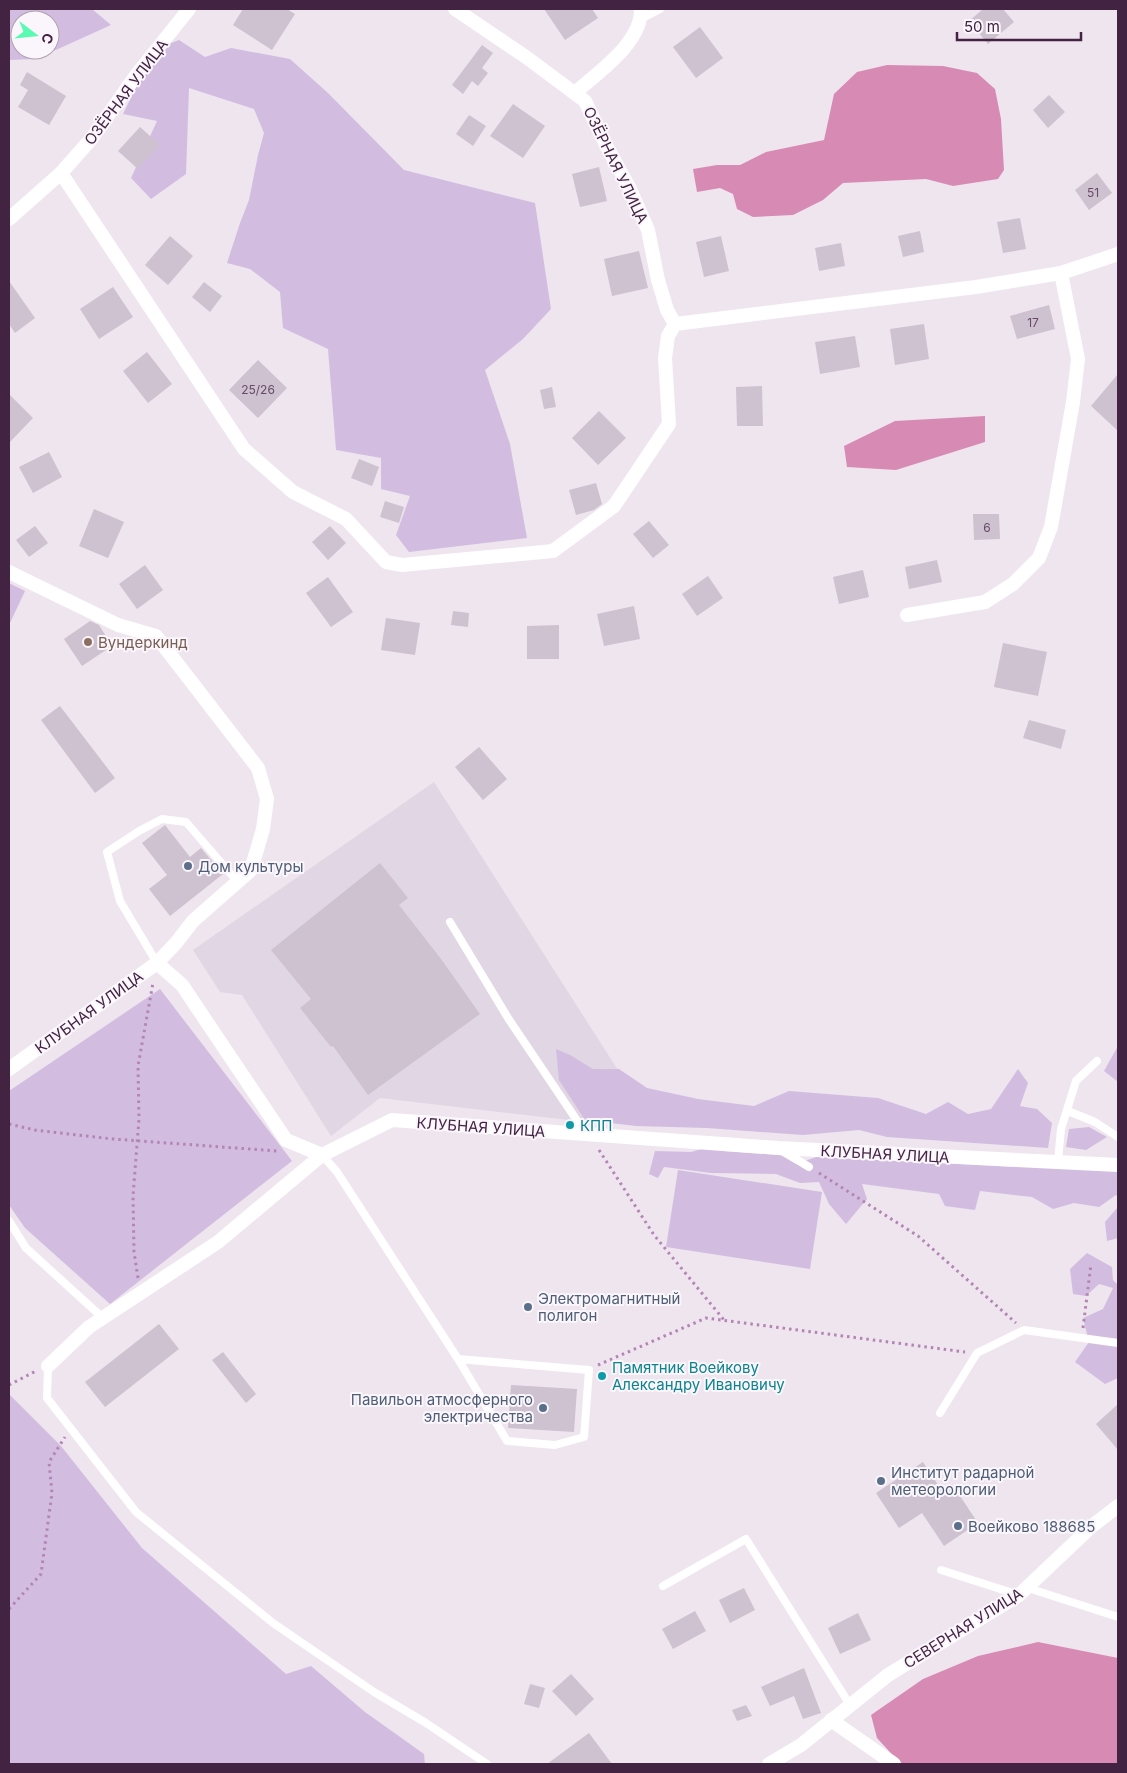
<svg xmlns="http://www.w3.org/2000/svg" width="1127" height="1773" font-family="Inter,sans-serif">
<rect width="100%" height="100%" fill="#eee5ef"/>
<path fill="#e1d6e3" d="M434,782L646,1114L577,1121L380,1098L331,1136L242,995L220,992L193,950Z"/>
<path fill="#d2bde1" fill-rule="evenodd" d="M9,9H92L111,25L36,59L9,60ZM20,20H50V50H20Z
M179,40L205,57L231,48L290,59L328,93L404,170L535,203L551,309L523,339L485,370L510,444L527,538L409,552L396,535L410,496L381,489V458L336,450L328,349L283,328L280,292L250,269L227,263L240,223L249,200L258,155L264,133L254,109L189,88L186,174L151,199L131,178L157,121L123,114L139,81L163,46Z
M9,583L25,591L9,625Z
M160,989L292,1161L110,1304L25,1228L9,1205V1091Z
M1118,1046V1082L1104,1071Z
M556,1049L570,1055L593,1069H619L647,1088L698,1099L754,1106L789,1091L878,1098L926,1114L948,1102L968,1114L991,1109L1018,1069L1028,1083L1020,1106L1037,1109L1052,1123L1048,1148L887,1137L859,1130L803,1135L707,1128L636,1126L585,1120L559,1080Z
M1089,1127L1107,1137L1086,1150L1066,1147L1069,1129Z
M709,1147L723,1151L780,1155L796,1164L819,1156L1013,1167L1032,1164L1118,1168V1197L1116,1195L1099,1207L1074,1203L1053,1209L1032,1197L980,1191L975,1210L945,1206L939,1194L862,1184L867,1199L846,1224L829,1204L819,1182L800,1183L776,1174L711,1173L664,1167L658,1178L649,1174L655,1151L691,1152Z
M678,1170L822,1192L810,1269L666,1247Z
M1118,1207V1238L1107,1241L1105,1222Z
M1087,1253L1112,1267L1113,1280L1118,1285V1378L1105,1384L1075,1362L1089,1342L1083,1318L1103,1309L1113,1288L1099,1284L1086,1296L1073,1294L1070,1269Z
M9,1394L61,1446L142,1548L286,1674L311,1666L365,1712L424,1754L425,1764H9Z"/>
<path fill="#d78bb4" d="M887,65L943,66L977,73L995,89L1001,119L1004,170L998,179L953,186L926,179L843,183L823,200L793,215L753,217L737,209L733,194L720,188L697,192L693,169L717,165H740L766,152L824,140L834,94L857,72Z
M985,416V442L896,470L847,467L844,446L895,421Z
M1038,1642L1118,1658V1764H905L899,1762L877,1738L871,1715L923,1679L978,1656Z"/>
<path fill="#cec1d0" d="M243,9H287L295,14L272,50L233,25Z
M544,9H592L598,18L565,40Z
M983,9H1003L1014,22L988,44L969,21Z
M700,27L723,58L696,78L673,47Z
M482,45L493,53L482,68L488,73L478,86L472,81L463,94L452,85Z
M27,72L66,96L49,125L18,107L28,90L20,85Z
M1049,95L1065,112L1048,128L1033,110Z
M513,104L545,126L523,158L490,136Z
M469,115L486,126L473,146L456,134Z
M140,127L160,145L138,169L118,151Z
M599,167L607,201L580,207L572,174Z
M1097,173L1112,193L1089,210L1075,190Z
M1020,218L1026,249L1003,253L997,222Z
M920,231L924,252L903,257L898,236Z
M170,236L193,256L168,285L145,265Z
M721,236L729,271L704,277L696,242Z
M841,243L845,266L819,271L815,248Z
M639,251L648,288L612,296L604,259Z
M9,281L35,318L15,333L9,324Z
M204,282L222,296L210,312L192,297Z
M113,287L133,317L99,339L80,309Z
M1049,305L1055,329L1017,339L1010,316Z
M924,324L929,359L895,365L890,329Z
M855,336L860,367L820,374L815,342Z
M147,352L172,384L148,403L123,371Z
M258,360L287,388L258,418L229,390Z
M1118,374V431L1091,406Z
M762,386L763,426H737L736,387Z
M552,387L556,407L544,409L540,390Z
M9,394L33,418L9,443Z
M599,411L626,438L598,465L572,438Z
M49,452L62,477L33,493L19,467Z
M359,459L379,467L372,486L351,478Z
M596,483L602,504L594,510L576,515L569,490Z
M385,501L404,507L399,523L380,517Z
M94,509L124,522L108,558L79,546Z
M973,514H999L1000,539L974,540Z
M649,521L669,545L653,558L633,534Z
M35,526L48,543L29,557L16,540Z
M330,526L346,543L328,560L312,542Z
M937,560L942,582L909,589L905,567Z
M145,565L163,590L137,609L119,584Z
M863,570L869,597L839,604L833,577Z
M708,576L723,598L697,616L682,594Z
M328,577L353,612L331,627L306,593Z
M634,606L640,639L604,646L597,614Z
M453,611L469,613L468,627L451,625Z
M386,618L420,623L415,655L381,650Z
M90,621L99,625L112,646L82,666L64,639Z
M559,625V659H527V626Z
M1003,643L1047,652L1038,696L994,687Z
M60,706L115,778L95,793L41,720Z
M1029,720L1066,730L1061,749L1023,738Z
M479,747L507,779L483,800L455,767Z
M165,825L190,857L201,848L223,874L170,916L149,889L167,875L142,843Z
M380,863L408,898L399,905L441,959L480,1014L368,1095L333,1046L331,1047L300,1008L311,999L271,950Z
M159,1324L179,1349L105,1407L85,1382Z
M223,1352L256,1394L246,1403L212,1360Z
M511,1385L577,1389L574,1432L508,1428Z
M1118,1404V1450L1096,1424Z
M923,1462L942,1491L952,1484L978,1523L944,1546L922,1513L899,1528L876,1493Z
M744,1588L755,1610L730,1623L719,1600Z
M695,1611L706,1631L673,1649L662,1629Z
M858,1613L871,1640L840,1654L828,1628Z
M804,1668L821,1713L803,1719L794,1696L770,1706L761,1687Z
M571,1674L594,1699L576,1716L552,1691Z
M530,1684L545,1688L539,1708L524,1704Z
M746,1705L752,1716L737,1721L732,1710Z
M589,1733L612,1764H547Z"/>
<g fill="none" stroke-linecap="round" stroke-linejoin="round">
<path stroke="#b484b5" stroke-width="3" stroke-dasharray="2.5 4" stroke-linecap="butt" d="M9,1124L35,1130L113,1139L277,1151
M599,1150L654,1235L724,1320
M819,1173L918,1236L1016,1323
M138,1278L134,1252L133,1196L139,1119L138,1066L153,983
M1083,1328L1091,1264
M598,1365L706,1318L965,1352
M9,1385L36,1371
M9,1609L41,1574L52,1493L49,1462L65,1437"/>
<path stroke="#fff" stroke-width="8" d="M641,19L660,9
M450,922L508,1018L586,1134
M157,963L120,901L107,852L139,831L162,819L186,822L237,881
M1068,1111L1095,1122L1118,1137
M783,1151L809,1167
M322,1155L337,1172L458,1359L589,1370L584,1437L555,1445L507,1441L458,1359
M1058,1161L1061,1129L1076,1081L1097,1061
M9,1221L26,1248L103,1318
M48,1366L47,1398L136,1512L273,1623L374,1692L426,1723L487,1764
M940,1413L977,1353L1024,1330L1118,1343
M941,1570L1019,1595
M663,1586L746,1539L850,1705
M1028,1588L1118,1617"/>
<path stroke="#fff" stroke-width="14" d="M455,9L526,57L585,101L607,147L629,187L648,230L658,280L667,310L675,324
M575,93C598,72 642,43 641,9
M61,173L92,138L137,74L189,9
M9,219L61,173L244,449L293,492L346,519L386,562L402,565L553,551L614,506L669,424L665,358L668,336L675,324L976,287L1061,273L1118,254
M9,572L118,625L156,636L258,768L267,799L263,829L251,870L193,921L176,943L157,963L9,1069
M907,615L985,602L1013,584L1039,558L1051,527L1073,402L1078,359L1061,273
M157,963L182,985L286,1140L322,1155
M48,1366L89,1327L218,1242L322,1155L392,1120L778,1148L1118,1165
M831,1720L894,1764
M769,1764L801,1745L888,1675L1019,1595L1092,1526L1118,1506"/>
</g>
<circle fill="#8d6e63" stroke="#faf6fb" stroke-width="2" cx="88" cy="642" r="5"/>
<g fill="#5c6f8a" stroke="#faf6fb" stroke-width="2">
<circle cx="188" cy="866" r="5"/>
<circle cx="528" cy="1307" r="5"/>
<circle cx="543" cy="1408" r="5"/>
<circle cx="881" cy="1481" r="5"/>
<circle cx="958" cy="1526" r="5"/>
</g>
<g fill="#0f9aa8" stroke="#faf6fb" stroke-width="2">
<circle cx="570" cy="1125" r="5"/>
<circle cx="602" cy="1376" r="5"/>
</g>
<g text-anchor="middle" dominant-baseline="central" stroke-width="4" stroke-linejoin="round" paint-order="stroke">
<g font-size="12" fill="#664a66">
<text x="1093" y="192">51</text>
<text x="1033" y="322">17</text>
<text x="258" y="389">25/26</text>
<text x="987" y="527">6</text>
</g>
<g font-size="15" fill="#432342" stroke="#faf6fb">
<text transform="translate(126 92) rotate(-53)">ОЗЁРНАЯ УЛИЦА</text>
<text transform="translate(616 165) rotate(64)">ОЗЁРНАЯ УЛИЦА</text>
<text transform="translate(89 1012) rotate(-36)">КЛУБНАЯ УЛИЦА</text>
<text transform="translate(481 1127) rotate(4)">КЛУБНАЯ УЛИЦА</text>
<text transform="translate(885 1154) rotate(3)">КЛУБНАЯ УЛИЦА</text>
<text transform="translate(963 1628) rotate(-32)">СЕВЕРНАЯ УЛИЦА</text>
</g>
<g font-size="15" fill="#785e54" stroke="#faf6fb" text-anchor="start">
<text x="98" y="642">Вундеркинд</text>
</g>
<g font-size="15" fill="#4e5e75" stroke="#faf6fb" text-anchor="start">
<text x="198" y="866">Дом культуры</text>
<text x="538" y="1298">Электромагнитный<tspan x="538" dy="17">полигон</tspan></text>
<text x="533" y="1399" text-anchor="end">Павильон атмосферного<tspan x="533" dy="17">электричества</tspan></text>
<text x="891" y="1472">Институт радарной<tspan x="891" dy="17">метеорологии</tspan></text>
<text x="968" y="1526">Воейково 188685</text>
</g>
<g font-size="15" fill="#0d838f" stroke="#faf6fb" text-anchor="start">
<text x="580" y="1125">КПП</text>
<text x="612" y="1367">Памятник Воейкову<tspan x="612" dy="17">Александру Ивановичу</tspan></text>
</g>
</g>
<rect width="1127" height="1773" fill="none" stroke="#432342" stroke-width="20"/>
<g transform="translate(35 35) rotate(106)"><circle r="24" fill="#faf6fb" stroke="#b1a2b1"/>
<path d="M0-4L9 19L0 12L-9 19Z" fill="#59fab1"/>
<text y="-8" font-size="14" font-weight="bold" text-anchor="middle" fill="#432342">С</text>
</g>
<path d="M957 32v8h124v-8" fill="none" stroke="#432342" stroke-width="2.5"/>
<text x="964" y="32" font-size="15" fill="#432342" stroke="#faf6fb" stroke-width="4" paint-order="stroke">50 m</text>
</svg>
